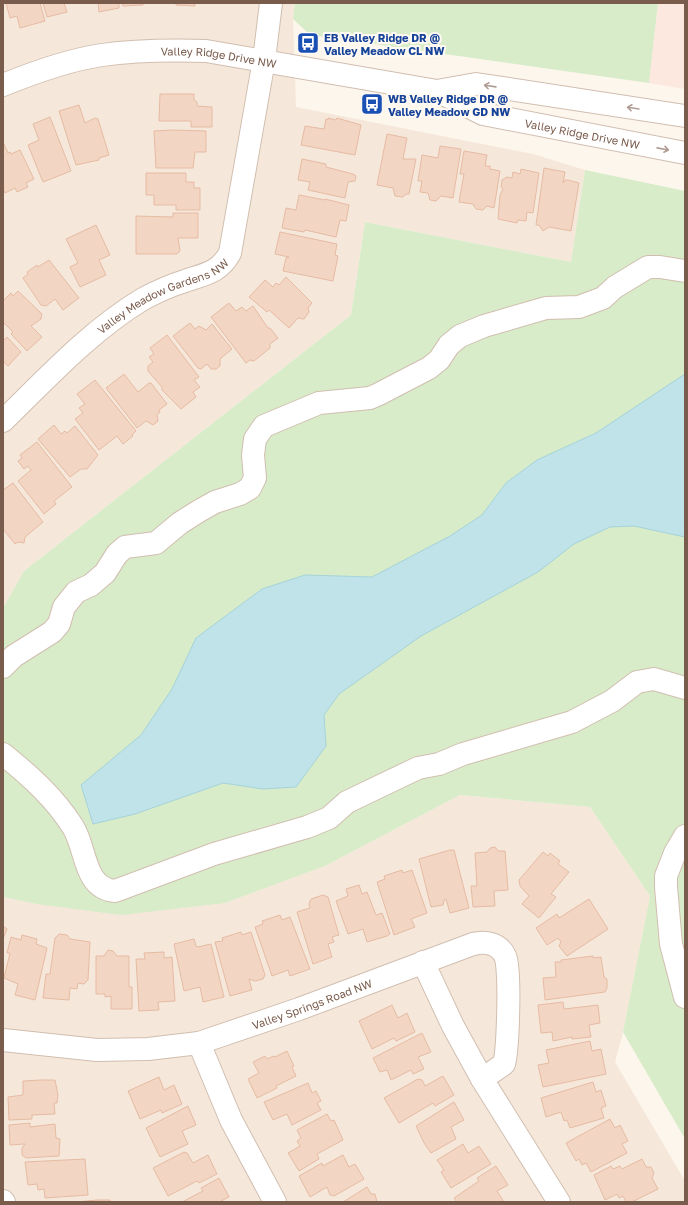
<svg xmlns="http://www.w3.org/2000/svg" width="688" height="1205" font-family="'Golos Text',sans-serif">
<rect width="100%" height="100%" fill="#fdf6ec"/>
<path fill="#f5e8da" d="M3,3H295L293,19L296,107L533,154L585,170L571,262L365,222L351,315L24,571L3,608Z
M460,795L590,807L650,896L623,1032L615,1062L685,1181V1202H3V897L36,904L225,903L325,866Z"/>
<path fill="#fde8e0" d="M658,3H685V89L649,83Z"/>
<path fill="#d8ecc9" d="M295,3H658L649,83L310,35L293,19Z
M585,170L685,191V1139L623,1032L650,896L590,807L460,795L325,866L225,903L121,915L36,904L3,897V608L24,571L351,315L365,222L571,262Z"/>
<path fill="#bfe3e8" stroke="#a5d3da" d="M685,374V537L634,526L610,527L574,544L538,572L421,636L339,694L324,715L326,746L296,787L263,789L223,783L135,814L93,824L81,785L141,735L172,689L196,638L262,589L305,575L372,577L450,536L482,515L506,483L537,460L596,433Z"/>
<path fill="#f3d5c3" stroke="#e6bba3" d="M6,3H40L45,21L20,28L17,16L10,18Z
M43,3H64L67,12L47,17Z
M98,3H119V8L99,12Z
M122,3H143V5L123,6Z
M176,3H195V6L176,5Z
M160,94H194V100L197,102V106L212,107V127H191V121H159Z
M79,105L85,123L95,118L98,119L109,155L99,158V160L76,165L59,111Z
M50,117L71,171L43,182L28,145L39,140L33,124Z
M328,118L336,120L337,118L361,125L355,155L301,145L305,126L324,129L326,119L328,120Z
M173,130L206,131V152H195L193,168H156L154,131Z
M387,134L407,138L403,159H416L409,194H406L403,197L395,196L393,188L377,185Z
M3,142L8,153L10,152L11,154L20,150L34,179L26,183L28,187L17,192L15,188L5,193L3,188Z
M440,146L461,149L453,198L441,196L436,201L430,200L428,193L420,192L422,181H418L422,155L438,158Z
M464,151L487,155L485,166H490V169L500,171L494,208L487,206L483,210L476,209L473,204L459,202L464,174H460Z
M302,159L326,164V167L353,174L356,176L355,181L348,182L345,198L308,190L310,182L298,180Z
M544,168L565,172L563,183L565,180H568L579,183L571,231L549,227L543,231L539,225H536Z
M521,169L539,173L533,213L527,212L526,221L518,220L517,223L498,219L500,195L503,189L501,187L502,180L507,177L512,178L513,172L520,174Z
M146,173H186V182H194V188H200V210H176V205H154V195H146Z
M299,195L325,200V199L349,205L346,221L340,220L336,237L305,230L304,232L282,228L286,208L296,210Z
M173,213H198V238H178L180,251L177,254H136V216L173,217Z
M96,225L110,255L99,260L106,275L80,287L70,267L78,263L66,239Z
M280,232L337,244L335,255L338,256L333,281L283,271L286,258L289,257L275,254Z
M49,260L79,298L63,310L55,299L46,306L41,305L23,278L28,274L27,272L37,265L38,267Z
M286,277L312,303L308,308L309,312L304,319L298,318L289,328L269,310L267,312L249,297L265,280L273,287L276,283L279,285Z
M18,291L42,314L41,319L31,326L42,337L27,351L11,334L13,332L3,322V301L11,293L13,296Z
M229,303L236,311L242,307L246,311L253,306L268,328H270L278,338L270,344V348L254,361L250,360L246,363L211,317Z
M190,323L195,329L199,326L206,330L212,324L232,349L220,359V366L216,369H211L207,364L201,369L198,368L173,336Z
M167,335L199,377L194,380L200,387L193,392L196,397L181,409L162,390V387L148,371V366L153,362L149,357L154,354L150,348Z
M7,337L21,352L8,366L3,361V338L4,340Z
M124,374L138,392L149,383H151L167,404L159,410L160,412L157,415L158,421L153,425L146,421L137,428L106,388Z
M95,380L136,431L132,435L133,436L123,444L117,436L99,450L75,419L83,413L79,408L85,404L77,394Z
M54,425L61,434L65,431L67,433L75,426L90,445L98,455L87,469H81L70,477L38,439Z
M37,442L72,487L54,501L56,504L44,514L18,481L31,470L28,466L24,469L18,461L22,458L20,455Z
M13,483L43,522L25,537L24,543L18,542L15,544L3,529V490Z
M495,847L498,851H505L508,890L494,891L495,906L473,907L471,886H477L475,853L487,852L490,848Z
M450,850H454L469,908L450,913L446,899L444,900L443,905L431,907L419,859Z
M543,852L548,856L550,853L560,861L558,864L569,872L551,894L556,897L539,918L522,904L529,896L520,886L519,880Z
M402,870L403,873L412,870L427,913L411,919L415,927L394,935L377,882L385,879L384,876Z
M359,885L362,894L367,892L376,915L382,913L390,934L387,936L367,942L363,929L348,934L336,901L348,896L346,889Z
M323,895L328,897L339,935L332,937L334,942L328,944L332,957L313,964L297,912L310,908L309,904L311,899Z
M589,899L608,929L567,956L559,946L561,942L558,938L547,945L536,928L557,914L559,918Z
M280,915L282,920L290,917L310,969L290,976L288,970L272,976L255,927L263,924L262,921Z
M3,926L7,929L3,939Z
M241,932L242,935L251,932L265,975L263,979L255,981L249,979L252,990L230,996L215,942L223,941L222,938Z
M59,934L67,935L70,939L90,942L88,980L84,984L78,983L77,989L70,988L69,1000L43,998L46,974H50L55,938Z
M22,935L37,939L36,944L47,948L35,1000L15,995L18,984L4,978L10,953H7L11,937L21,940Z
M194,939L196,946L198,947L211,944L224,997L203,1002L200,987L184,991L174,944Z
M108,950L113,951L117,956H129V987H132V1009H111V996L105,997V994H96V956H104Z
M164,952V958L172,957L175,1001L158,1002L159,1010L139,1011L136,959H145L144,953Z
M593,956V958L601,957L604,977L607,979V988L605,992L545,1000L543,978L556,977L555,962H561V960Z
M563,1002L564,1009L598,1005L600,1023L589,1025L591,1037L572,1039V1037L553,1041L552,1032L541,1033L538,1005Z
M392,1005L398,1018L407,1013L415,1032L396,1041L394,1038L372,1049L359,1021Z
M422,1033L431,1052L418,1057L424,1069L413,1074L411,1070L391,1080L387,1070L380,1072L373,1058Z
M590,1041L592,1051L601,1049L606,1074L543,1087L538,1065L549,1063L546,1050Z
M287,1051L294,1066L292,1067L296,1076L276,1086L277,1088L257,1098L248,1079L259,1073L253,1062L265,1056L267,1059L274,1056L275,1057Z
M443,1076L454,1095L435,1106L433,1103L399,1123L384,1098L418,1079L422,1080L425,1086Z
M159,1077L164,1090L174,1085L182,1104L162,1113L161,1110L140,1119L128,1091Z
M41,1080H55L58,1095L57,1103H54L55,1114L32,1115V1119L9,1120L8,1097L23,1095V1081Z
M593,1082L596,1092L601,1090L606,1106L601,1108L604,1118L570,1128L567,1120L564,1121L561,1112L546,1117L541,1098Z
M308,1083L312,1093L316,1091L321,1101L317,1103L321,1110L292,1125L287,1114L273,1120L264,1102Z
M454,1102L464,1120L451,1127L456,1139L431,1153L424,1143L416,1126Z
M188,1106L196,1125L182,1131L188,1144L160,1157L146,1128Z
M327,1114L331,1121L334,1120L343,1140L317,1154L319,1159L299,1171L288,1153L300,1146L297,1141L301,1138L297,1130Z
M610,1119L615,1128L620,1125L628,1141L622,1144L627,1153L591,1172L586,1163L582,1165L579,1159L576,1161L566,1143Z
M30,1123V1127L55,1124L56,1138L60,1139L59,1156L26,1158L22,1155V1148L25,1144L10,1145L9,1125Z
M463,1144L468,1153L479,1146L491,1164L451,1188L441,1172L444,1170L437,1160Z
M184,1152L187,1153L193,1163L208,1155L217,1174L199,1183L197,1181L168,1196L153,1168Z
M343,1155L349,1167L355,1164L364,1179L334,1196L330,1195L327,1187L310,1197L299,1176L322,1163L323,1166Z
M85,1159L88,1195L45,1198L44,1189L38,1190L37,1184L28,1185L25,1162Z
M642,1159L646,1167H651L654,1173L652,1178L658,1189L632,1202H626L623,1196L619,1198L617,1194L605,1200L594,1175L611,1166L613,1169L620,1166L622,1169Z
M496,1166L508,1185L497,1191L504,1202H457L454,1198L479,1181L477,1178Z
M219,1178L229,1197L219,1202H182L203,1191L201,1188Z
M367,1187L371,1194H375L377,1202H343Z
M97,1200H110V1202H77Z"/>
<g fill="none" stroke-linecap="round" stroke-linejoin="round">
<g stroke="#d1beb0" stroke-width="24">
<g id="minor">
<path id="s1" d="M3,85C35,72 68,60 102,55C137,50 172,50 206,51L437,91L483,114L685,153"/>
<path d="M437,91L476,84L685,116"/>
<path id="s2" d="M3,421C47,378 90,331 143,299C156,292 172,285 185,281C205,274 219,273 230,253L264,60L271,3"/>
<path d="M3,667L14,656L52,632L59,624L64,607L76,592L91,585L105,573L117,554L125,547L156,543L180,523L199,511L215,502L240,494L250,488L255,478L253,455L255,439L264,426L319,403L370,398L379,394L429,368L439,360L449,345L460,336L484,326L546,308L579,307L603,298L615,287L648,267H660L685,271"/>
<path d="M3,754C29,775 55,798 73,827C87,849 83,888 115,891L214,854L307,827L329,818L347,802L418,768L439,764L463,754L572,722L612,701L637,682L654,679L685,688"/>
<path d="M685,836L675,853L666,876V887L671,944L685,997"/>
<path d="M423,962L453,1026L482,1079L559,1202"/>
<path d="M3,1040L97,1050L148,1049L199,1043"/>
<path d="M3,1201L4,1202"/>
<path id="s3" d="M275,1202L231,1120L199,1043L299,1009L473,944C485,941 499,943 505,956C511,968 508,1050 504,1064L482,1079"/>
</g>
</g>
<use href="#minor" stroke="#fff" stroke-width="22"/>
</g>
<defs><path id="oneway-shaft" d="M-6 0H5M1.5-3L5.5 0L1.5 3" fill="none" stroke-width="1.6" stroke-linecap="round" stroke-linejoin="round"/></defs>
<g stroke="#af9d94">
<use href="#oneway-shaft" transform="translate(490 86) rotate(-172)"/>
<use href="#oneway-shaft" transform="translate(633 108) rotate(-171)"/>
<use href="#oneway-shaft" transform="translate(663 149) rotate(11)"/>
</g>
<defs>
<g id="bus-square" transform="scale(1.15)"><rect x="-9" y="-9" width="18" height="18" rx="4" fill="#1a4fb4" stroke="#fffaf3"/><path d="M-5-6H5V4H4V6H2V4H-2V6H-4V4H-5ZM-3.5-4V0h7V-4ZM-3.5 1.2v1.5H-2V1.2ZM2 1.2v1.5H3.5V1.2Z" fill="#fff"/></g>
</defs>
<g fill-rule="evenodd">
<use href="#bus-square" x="308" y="43"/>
<use href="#bus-square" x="372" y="104"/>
</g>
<g text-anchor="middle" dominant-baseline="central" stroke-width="4" stroke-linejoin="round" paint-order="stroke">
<g font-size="11" font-weight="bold" fill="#164399" stroke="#fffaf3" text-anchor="start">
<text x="324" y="37">EB Valley Ridge DR @<tspan x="324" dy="13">Valley Meadow CL NW</tspan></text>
<text x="388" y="98">WB Valley Ridge DR @<tspan x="388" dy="13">Valley Meadow GD NW</tspan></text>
</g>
<g font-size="11" fill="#7a5c4d" stroke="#fffaf3">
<text stroke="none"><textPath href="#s1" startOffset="221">Valley Ridge Drive NW</textPath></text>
<text stroke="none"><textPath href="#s1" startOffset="595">Valley Ridge Drive NW</textPath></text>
<text stroke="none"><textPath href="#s2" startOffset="205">Valley Meadow Gardens NW</textPath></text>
<text stroke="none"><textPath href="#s3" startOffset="296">Valley Springs Road NW</textPath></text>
</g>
</g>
<rect width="688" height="1205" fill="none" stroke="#7a5c4d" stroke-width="8"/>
</svg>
